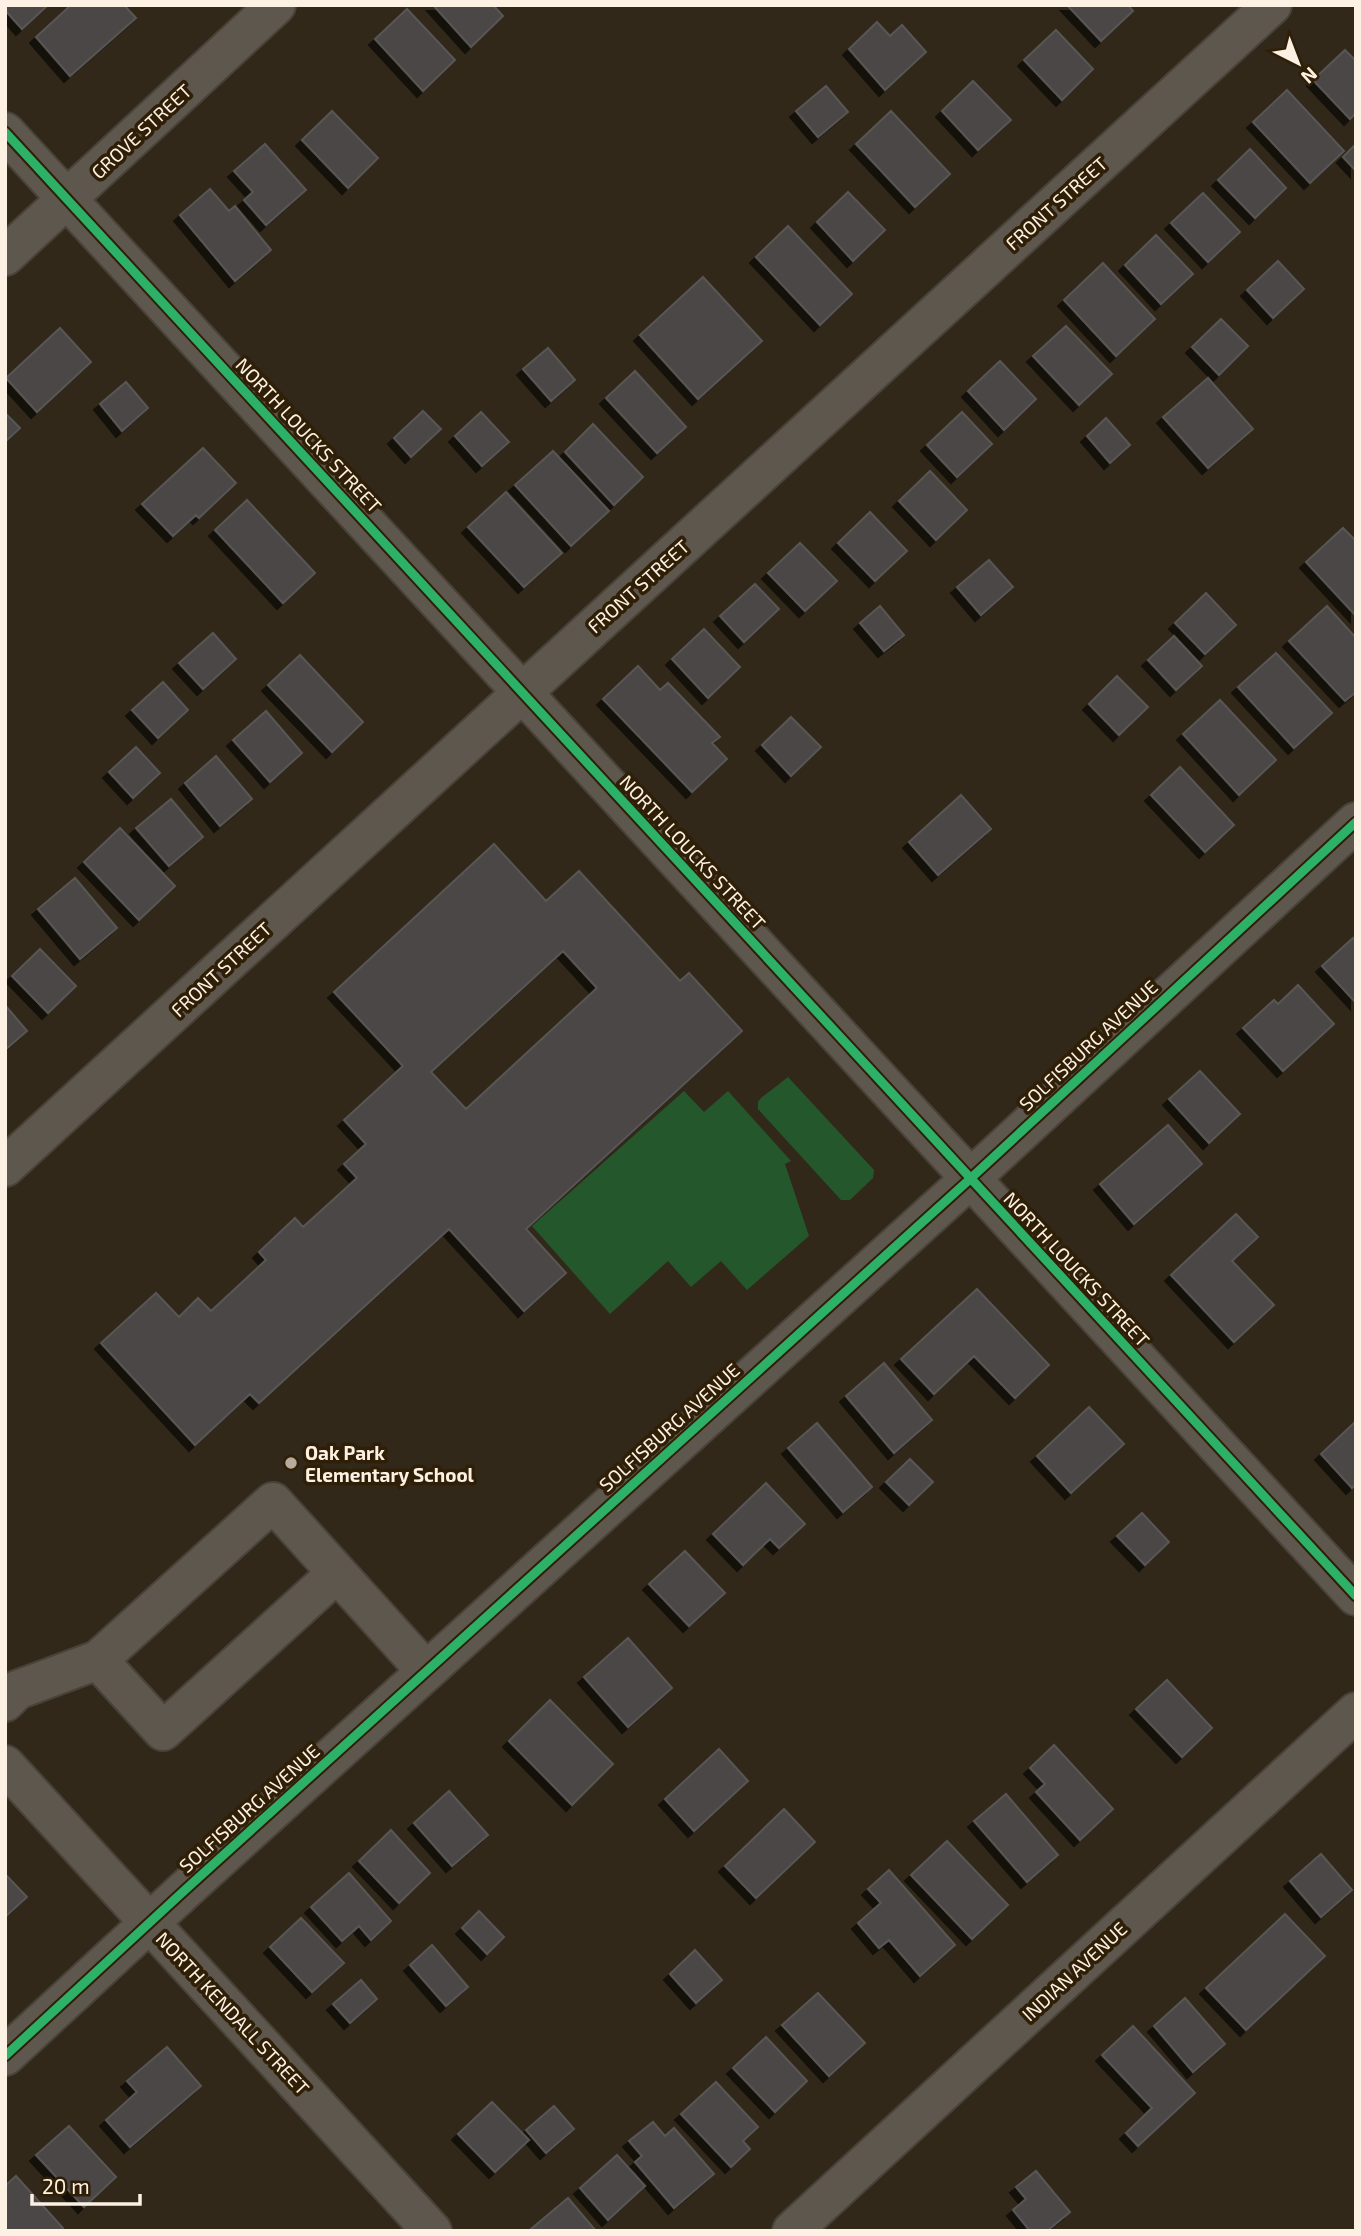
<svg xmlns="http://www.w3.org/2000/svg" width="1361" height="2236" font-family="'Exo 2',sans-serif">
<defs>
<filter id="shadow"><feDropShadow dx="-6" dy="6" stdDeviation="0" flood-color="#0009"/></filter>
</defs>
<rect width="100%" height="100%" fill="#31281a"/>
<path fill="#25572c" d="M788,1077L874,1170L873,1178L850,1200H841L758,1109V1102L761,1098Z
M684,1091L704,1112L728,1091L791,1161L785,1164L809,1236L747,1290L721,1261L691,1287L668,1261L610,1314L532,1226Z"/>
<path fill="#4b4746" stroke="#595655" stroke-width="2" fill-rule="evenodd" filter="url(#shadow)" d="M5,5H48L22,29L5,10Z
M71,5H124L136,18L70,76L36,37Z
M433,5H493L503,16L471,47Z
M1067,5H1128L1133,11L1101,41Z
M407,9L455,60L423,91L375,39Z
M877,22L890,36L902,25L926,52L885,90L849,49Z
M1056,30L1093,69L1062,100L1024,60Z
M1345,50L1356,61V113L1350,119L1313,80Z
M973,81L1011,120L978,150L942,111Z
M826,86L848,112L818,137L796,111Z
M1287,90L1344,151L1310,183L1253,122Z
M332,111L378,158L348,188L302,140Z
M891,111L950,174L915,207L856,144Z
M265,144L306,190L266,225L244,200L253,192L234,171Z
M1356,144V171L1343,157Z
M1250,149L1286,188L1255,218L1218,180Z
M210,189L229,211L235,206L271,250L235,281L180,215Z
M848,192L885,230L853,261L817,222Z
M1203,193L1240,232L1208,262L1171,223Z
M788,226L852,294L820,325L756,257Z
M1156,235L1193,274L1161,304L1125,265Z
M1278,261L1304,289L1273,318L1247,290Z
M1103,263L1155,319L1116,356L1064,300Z
M703,277L762,341L698,399L640,335Z
M1221,319L1248,346L1219,375L1192,347Z
M1066,326L1112,374L1079,405L1033,356Z
M60,328L91,362L37,412L6,378Z
M548,348L575,380L551,401L523,369Z
M1000,361L1036,399L1004,430L968,391Z
M635,371L686,427L657,453L606,398Z
M1208,378L1253,429L1208,468L1163,417Z
M126,382L148,408L122,431L100,404Z
M423,411L441,429L411,457L394,438Z
M481,412L509,442L482,466L455,436Z
M962,412L992,444L957,477L927,445Z
M5,413L20,428L5,442Z
M1106,418L1130,445L1110,463L1087,436Z
M593,424L643,477L614,505L565,452Z
M203,448L236,483L199,518L196,515L173,536L142,504Z
M553,451L609,511L571,546L515,485Z
M930,471L967,510L936,540L899,501Z
M506,492L562,553L524,587L468,527Z
M247,500L315,573L283,603L215,530Z
M870,512L907,551L875,581L838,543Z
M1343,528L1356,541V616L1306,562Z
M800,543L837,581L805,611L768,573Z
M989,560L1013,587L981,615L957,587Z
M755,584L779,609L744,642L720,616Z
M1206,593L1236,625L1205,654L1175,623Z
M880,606L904,635L884,651L860,623Z
M1327,606L1356,638V692L1345,701L1289,641Z
M704,629L740,667L708,698L672,659Z
M213,633L236,659L203,689L179,663Z
M1174,636L1202,666L1176,690L1148,660Z
M1276,653L1332,713L1294,748L1238,687Z
M300,655L363,722L332,752L268,685Z
M638,666L660,690L668,683L720,737L712,743L727,759L692,792L603,699Z
M1117,676L1148,707L1119,735L1089,704Z
M163,682L188,710L158,738L132,710Z
M1220,700L1276,760L1239,795L1183,734Z
M266,711L302,753L270,782L233,740Z
M791,717L821,747L791,776L762,745Z
M136,747L160,773L133,798L109,772Z
M216,756L252,799L220,826L185,783Z
M1180,767L1234,825L1205,852L1151,795Z
M961,795L991,829L938,875L909,842Z
M171,799L203,837L169,866L136,828Z
M120,828L175,886L139,920L84,862Z
M494,844L546,901L579,871L680,981L689,973L742,1031L526,1229L566,1273L524,1311L449,1229L259,1403L250,1394L195,1445L101,1343L156,1293L179,1317L198,1298L211,1311L266,1260L259,1252L295,1218L303,1227L357,1178L344,1164L366,1144L344,1120L403,1066L334,992ZM563,951L597,988L466,1109L431,1072Z
M75,878L117,928L80,959L38,909Z
M1353,938L1356,941V1003L1322,966Z
M40,949L76,986L48,1013L12,976Z
M1298,985L1334,1024L1283,1071L1243,1028L1274,1000L1278,1004Z
M5,1005L27,1031L5,1050Z
M1200,1071L1240,1114L1209,1143L1169,1099Z
M1168,1125L1202,1164L1134,1224L1100,1184Z
M1236,1214L1258,1237L1232,1261L1274,1305L1234,1342L1171,1275Z
M977,1289L1049,1365L1015,1398L974,1356L934,1394L901,1359Z
M884,1363L932,1420L894,1453L846,1396Z
M1089,1407L1124,1444L1071,1493L1037,1456Z
M1356,1421V1484L1352,1488L1321,1454Z
M817,1423L872,1487L843,1512L788,1448Z
M910,1459L933,1482L909,1505L886,1482Z
M766,1483L805,1524L779,1548L770,1539L743,1565L713,1534Z
M1142,1513L1169,1542L1145,1565L1117,1536Z
M685,1551L725,1593L689,1626L649,1584Z
M628,1638L672,1688L628,1727L584,1677Z
M1167,1680L1212,1728L1182,1757L1136,1709Z
M550,1700L613,1764L572,1805L509,1741Z
M1054,1745L1113,1809L1080,1840L1036,1792L1045,1784L1030,1768Z
M719,1749L748,1781L694,1831L665,1799Z
M449,1791L488,1835L452,1866L414,1823Z
M1006,1794L1058,1855L1027,1882L974,1821Z
M784,1809L815,1842L756,1898L725,1866Z
M391,1830L430,1873L399,1903L359,1861Z
M947,1841L1008,1905L972,1939L911,1875Z
M1321,1854L1352,1890L1321,1917L1290,1881Z
M889,1870L955,1945L920,1976L889,1940L879,1948L858,1923L881,1903L868,1889Z
M349,1873L391,1921L371,1940L359,1926L342,1941L311,1907Z
M5,1874L27,1897L5,1917Z
M479,1911L504,1937L487,1954L462,1928Z
M1285,1914L1325,1956L1246,2030L1206,1988Z
M301,1918L344,1963L312,1992L270,1947Z
M432,1945L468,1987L446,2006L410,1965Z
M695,1950L722,1980L696,2003L670,1974Z
M361,1980L377,1999L350,2023L333,2004Z
M818,1993L865,2043L829,2076L782,2025Z
M1185,1998L1225,2044L1193,2072L1154,2026Z
M1133,2026L1195,2093L1138,2146L1126,2133L1152,2108L1102,2055Z
M766,2037L807,2081L775,2112L733,2068Z
M167,2047L201,2086L130,2147L106,2120L137,2092L127,2081Z
M716,2082L758,2127L743,2141L750,2149L731,2167L681,2114Z
M492,2102L529,2140L495,2172L458,2134Z
M554,2106L574,2129L546,2153L526,2130Z
M653,2122L665,2136L674,2128L714,2174L674,2208L635,2162L642,2156L629,2141Z
M69,2126L116,2177L84,2207L36,2155Z
M617,2155L645,2186L608,2220L580,2188Z
M1036,2171L1070,2212L1047,2231H1030L1013,2210L1026,2199L1016,2187Z
M16,2176L63,2228L59,2231H5V2186Z
M568,2198L596,2231H532L531,2229Z"/>
<g fill="none" stroke-linecap="round" stroke-linejoin="round">
<g stroke="#494238" stroke-width="42">
<path id="minor" d="M5,132L1356,1596
M5,256L276,5
M5,1167L1272,5
M98,1660L163,1731L337,1573
M5,1702L17,1690L98,1660L273,1502L426,1671
M5,1765L432,2231
M5,2056L186,1889L970,1179L1356,822
M792,2231L1356,1712"/>
</g>
<use href="#minor" stroke="#5e574e" stroke-width="38"/>
<g stroke="#301f07" stroke-width="13">
<path id="cycleway" d="M5,132L1356,1596
M5,2056L186,1889L970,1179L1356,822"/>
</g>
<use href="#cycleway" stroke="#2db169" stroke-width="9"/>
</g>
<circle fill="#b6ab9d" stroke="#301f07" stroke-width="2.5" cx="291" cy="1463" r="7"/>
<g text-anchor="middle" dominant-baseline="central" stroke-width="7" stroke-linejoin="round" paint-order="stroke">
<g font-size="19" fill="#fdf1e3" stroke="#301f07">
<text transform="translate(141 131) rotate(-43)">GROVE STREET</text>
<text transform="translate(1056 203) rotate(-42)">FRONT STREET</text>
<text transform="translate(309 435) rotate(47)">NORTH LOUCKS STREET</text>
<text transform="translate(638 586) rotate(-42)">FRONT STREET</text>
<text transform="translate(693 852) rotate(47)">NORTH LOUCKS STREET</text>
<text transform="translate(221 969) rotate(-43)">FRONT STREET</text>
<text transform="translate(1088 1045) rotate(-43)">SOLFISBURG AVENUE</text>
<text transform="translate(1077 1269) rotate(47)">NORTH LOUCKS STREET</text>
<text transform="translate(669 1427) rotate(-42)">SOLFISBURG AVENUE</text>
<text transform="translate(249 1808) rotate(-42)">SOLFISBURG AVENUE</text>
<text transform="translate(1074 1971) rotate(-43)">INDIAN AVENUE</text>
<text transform="translate(233 2013) rotate(47)">NORTH KENDALL STREET</text>
</g>
<g font-size="19" font-weight="bold" fill="#fdf1e3" stroke="#301f07" text-anchor="start">
<text x="305" y="1452">Oak Park<tspan x="305" dy="22">Elementary School</tspan></text>
</g>
</g>
<rect width="1361" height="2236" fill="none" stroke="#fdf1e3" stroke-width="14"/>
<g transform="translate(1298 63) rotate(138)" stroke="#301f07" stroke-width="5" paint-order="stroke">
<path d="M0-5L12 26L0 18L-12 26Z" fill="#fdf1e3"/>
<text y="-10" font-size="19" font-weight="bold" text-anchor="middle" fill="#fdf1e3">N</text>
</g>
<path d="M32 2194v10h108v-10" fill="none" stroke="#fdf1e3" stroke-width="3.5"/>
<text x="42" y="2194" font-size="21" fill="#fdf1e3" stroke="#301f07" stroke-width="5" paint-order="stroke">20 m</text>
</svg>
